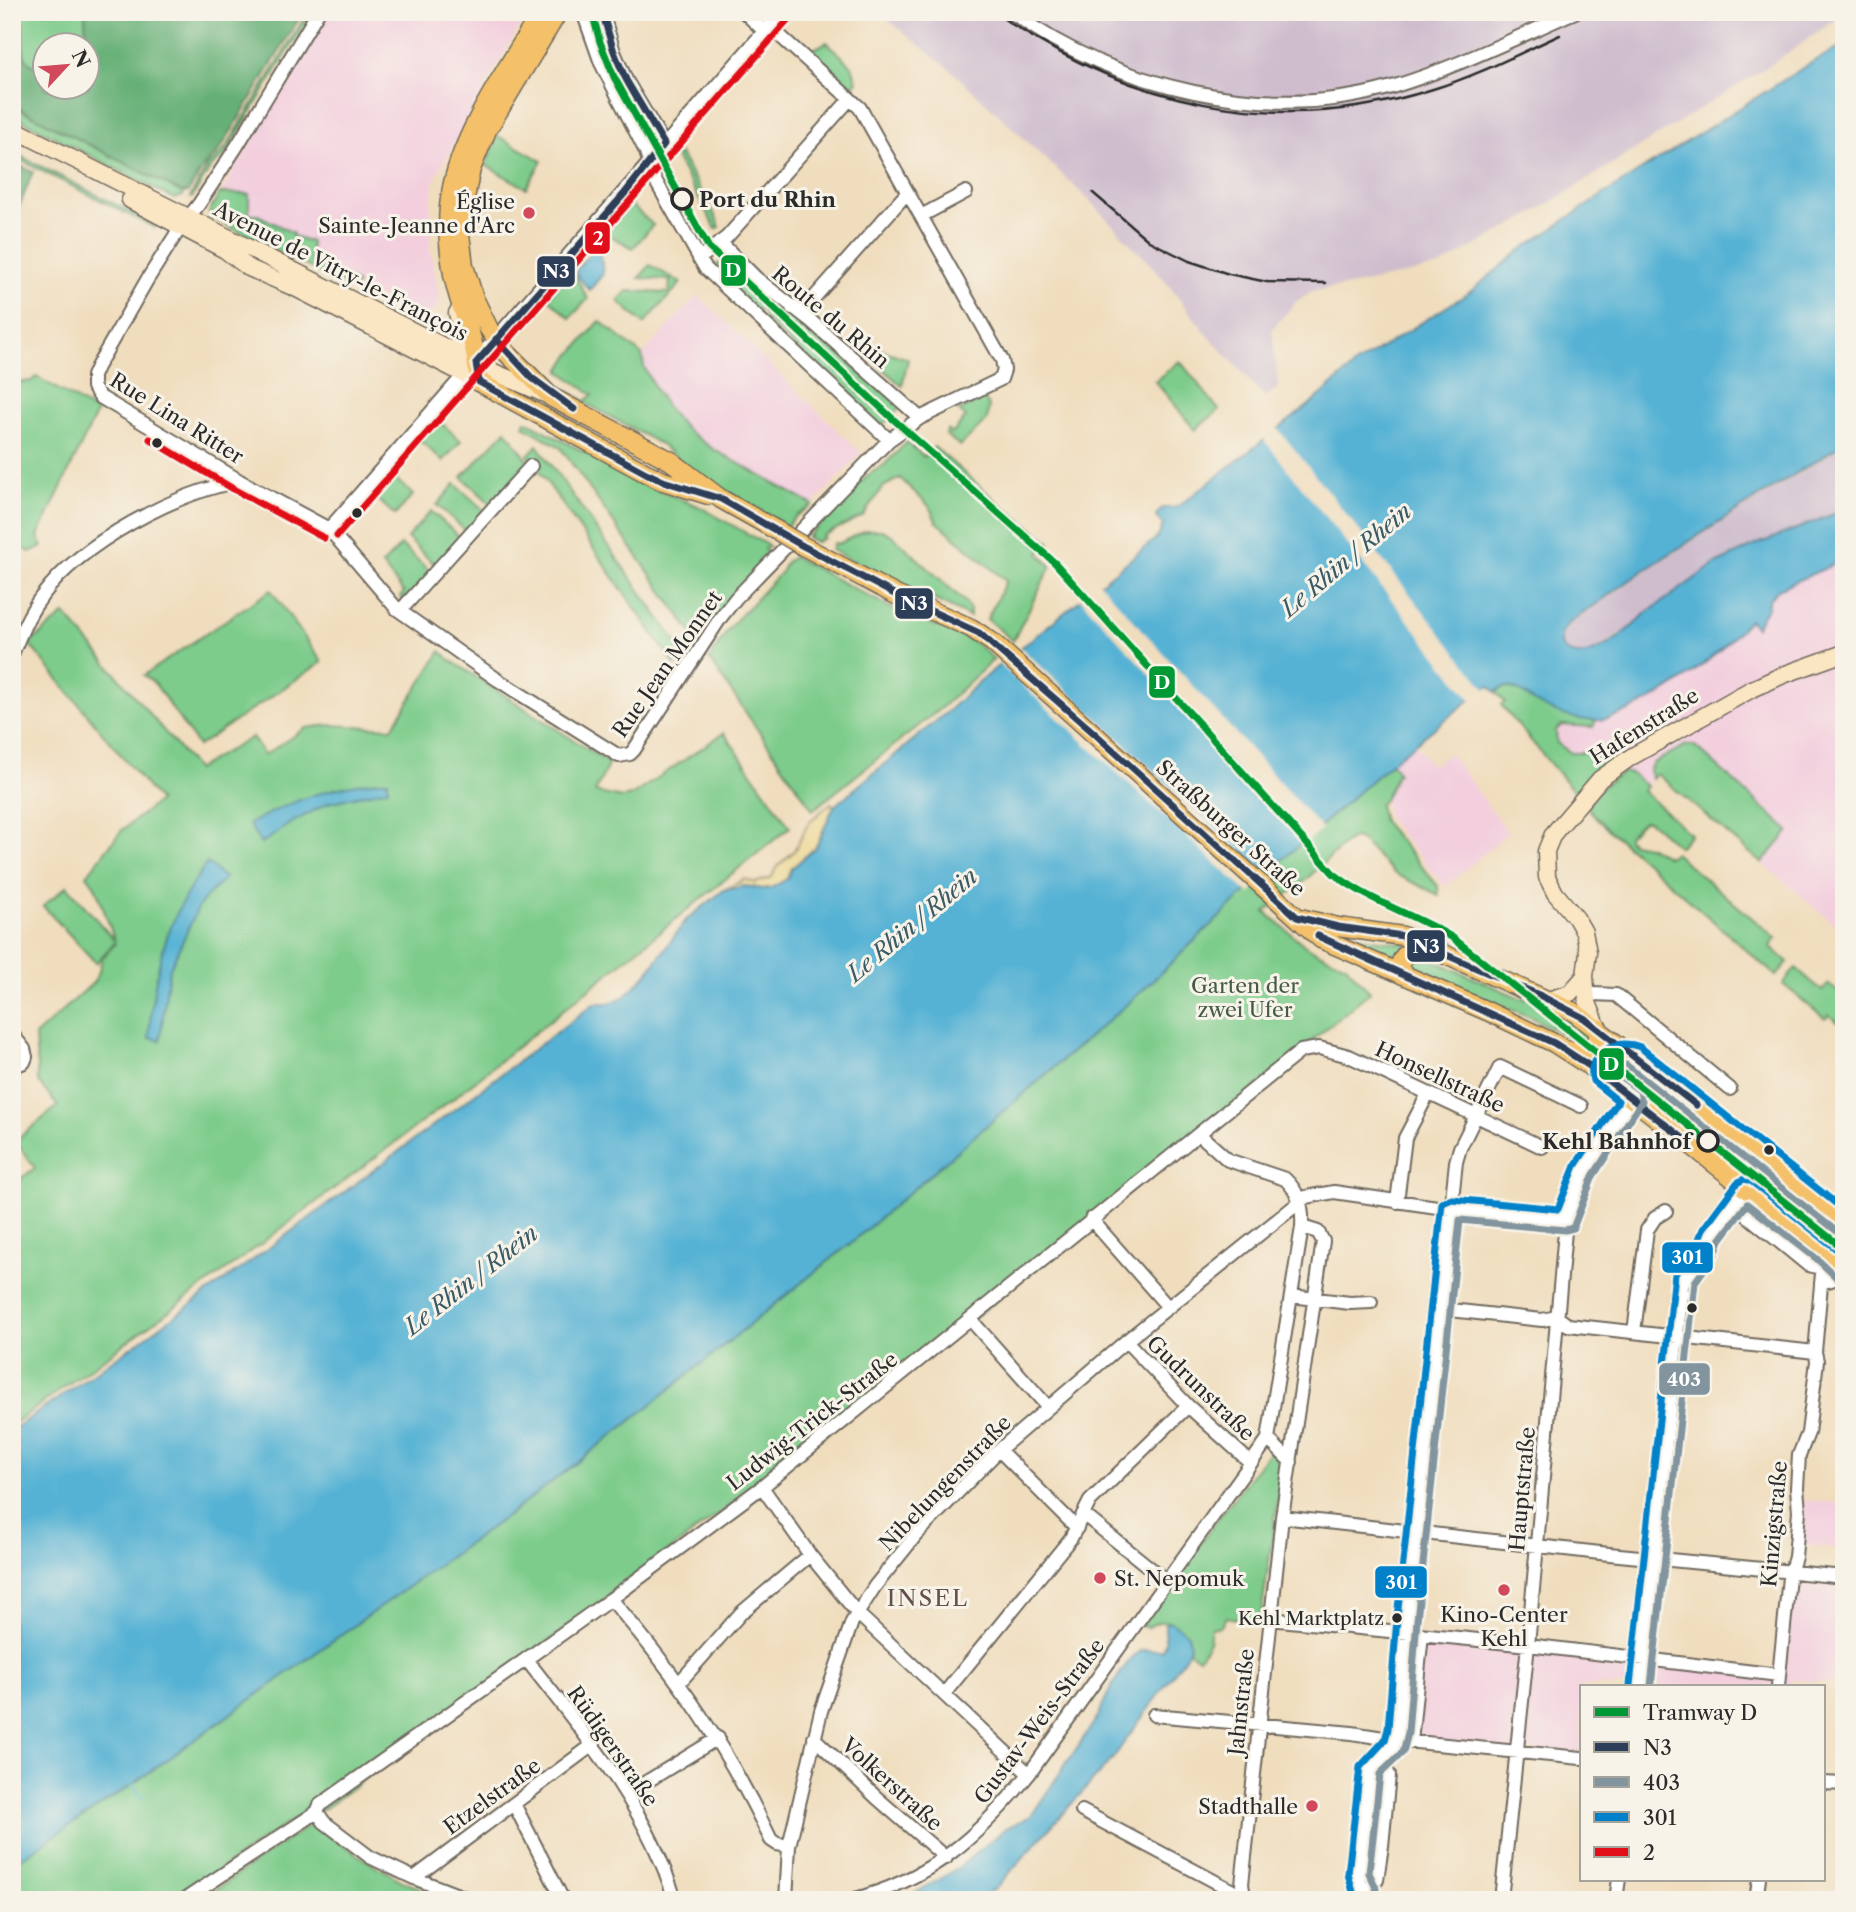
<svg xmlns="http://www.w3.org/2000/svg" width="1856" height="1912" font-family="'Libre Caslon Text',serif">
<rect width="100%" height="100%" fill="#f7f3e8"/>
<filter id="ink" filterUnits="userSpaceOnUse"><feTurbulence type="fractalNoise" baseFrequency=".0143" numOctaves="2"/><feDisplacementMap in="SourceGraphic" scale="14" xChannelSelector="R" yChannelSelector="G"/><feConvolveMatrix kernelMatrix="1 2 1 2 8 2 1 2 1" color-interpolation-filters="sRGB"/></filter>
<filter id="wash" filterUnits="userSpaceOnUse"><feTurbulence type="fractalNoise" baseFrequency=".00686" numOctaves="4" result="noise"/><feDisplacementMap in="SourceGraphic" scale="28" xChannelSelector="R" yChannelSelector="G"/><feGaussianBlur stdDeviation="1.57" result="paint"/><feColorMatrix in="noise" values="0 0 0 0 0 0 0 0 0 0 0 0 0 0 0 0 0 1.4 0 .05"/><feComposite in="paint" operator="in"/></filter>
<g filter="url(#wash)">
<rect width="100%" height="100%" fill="#f0ddbd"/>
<path fill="#f3cfde" d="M330,12H527L436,176L431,200L430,249L440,301L427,321L215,214V202Z
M698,295L861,453L813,505L713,449L688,431L670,412L656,390L644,367L642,355Z
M1844,560V932L1762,863L1788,831L1649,771L1652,778L1646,786L1632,774L1623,772L1608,753H1571L1557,743L1556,730L1562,725L1593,727L1596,720L1620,715L1667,691L1706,664L1749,620L1756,627L1768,600L1780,587Z
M1415,744L1432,766L1450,753L1508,833L1445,887L1388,819L1384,800L1398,772L1391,763Z
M1804,1500L1844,1504V1549L1799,1544Z
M1796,1578L1844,1584V1684L1791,1680L1789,1686H1581V1755L1399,1738L1410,1636L1784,1673Z"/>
<path fill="#cfbdce" d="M878,12H1844V14L1778,60L1534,213L1438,267L1350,286L1312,291L1297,301L1272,329L1278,388L1265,397L1206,333L1162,277L1089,200L951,70Z
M1844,445V511L1715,564L1644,614L1636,624L1592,652L1579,656L1568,653L1563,648L1561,638L1569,625L1644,572Z"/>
<path fill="#7dcc8b" stroke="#547c5b" stroke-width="2" d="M20,12H85L86,33L75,45L46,46L45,68C42,67 38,67 34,66C16,60 27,27 20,12Z
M308,12H312L225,155L211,167L192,198L190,197L208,165L226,148Z
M589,12H595L652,132L646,141L609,74Z
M827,42L852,66L857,82L850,86L810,51Z
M12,105L183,193V196L174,199L12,115Z
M498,136L542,161L526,188L485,165Z
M12,152L139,216L155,226V228L12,156Z
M679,153L717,219L720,227L716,229L675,156Z
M220,193L249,194V214H256L293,233L292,236L311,242V261L357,284L354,290L210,217L209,212Z
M630,204L653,225L633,248L605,233Z
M728,254L770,293L759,304V316L712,271Z
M650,265L681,283L644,324L618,301L627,291L669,293L670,280L639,278Z
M572,270L588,299L570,318L548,298Z
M774,298L902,406L881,426L764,319L763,309Z
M600,321L642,355L644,367L656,390L670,412L688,431L713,449L813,505L796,516L787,526L699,476L660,444L540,378L542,375L585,401L593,395L560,371L567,359Z
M858,342L908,359L902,386L856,344Z
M1180,361L1219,410L1195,430L1155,381Z
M37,377L97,412L38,536L42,546L30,552L12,541V394L17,383L31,381Z
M983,398L989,406L987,420L960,446L946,435L947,430L952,434L966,417L959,411Z
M436,418L461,441L443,461L418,439Z
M526,421L652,488L698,506L769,546L764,549L769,556L713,620L708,613L694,636L560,447L524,426Z
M506,430L529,462L491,504L462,477Z
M907,442L924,457L934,447L998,502L1050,542L1039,553L1051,566L1013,641L987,619L1006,581L936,521L929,506L900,478L883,487L863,516L822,536L824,538L816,542L807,537L868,475L884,465Z
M537,445L684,653L675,665L528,455Z
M388,472L413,495L395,515L370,493Z
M455,484L485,511L467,532L437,505Z
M431,511L461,538L436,566L407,538Z
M866,530H882L892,535L965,602L970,610V617L831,550L834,543L838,544Z
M401,545L431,572L404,602L400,597L404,593L382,565Z
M794,557L889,607L973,641L994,659L941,708L813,810L709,659L730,627L782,571L786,562Z
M271,590L322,662L198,746L155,684L144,675Z
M65,614L197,770C213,757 234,749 252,737L264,755L306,728L329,725L392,728L441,651L450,660L609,763L595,792L622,798L631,796L724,733L790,827L455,1097L237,1262L12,1425V1185L35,1168L15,1141L58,1106L38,1082L35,1036L93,983L99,972L102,958L115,944L114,943L96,963L43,906L67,886L115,941L95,886L87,875L121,831L159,801L29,644Z
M1504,687C1536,691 1563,718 1596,720L1593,727L1562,725L1556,730L1557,743L1571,753H1608L1613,757L1593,773L1575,793L1501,705L1505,702L1496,692Z
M1686,745L1695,746L1789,831L1762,863L1657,774L1652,778L1649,771L1653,763Z
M1391,763L1398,772L1384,800L1379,805L1383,821L1438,886L1439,895L1395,874L1362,841L1355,838L1350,839L1300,885L1265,912L1308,948L1346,965L1370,992L1159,1168L889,1387L325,1808L303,1813L176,1900H12V1866L20,1857L132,1784L514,1511L628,1423L852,1242L1133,999L1244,894Z
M1623,772L1632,774L1646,786L1643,791L1690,834L1679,847L1649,821H1643L1628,836V839L1632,843L1648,846L1668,857L1674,853L1776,938L1770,946L1788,962L1776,976L1602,824L1588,808C1594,790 1608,782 1623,772Z
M1329,933L1408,944L1394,964Z
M1421,955L1520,998L1536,1000L1592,1030L1593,1040L1579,1044C1550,1027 1517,1006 1483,1004L1406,967L1410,956Z
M1796,968L1822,991L1829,984L1844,996V1027L1829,1015L1825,1019L1783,984Z
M1623,1060L1652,1083L1668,1090L1653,1108L1610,1075L1608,1063Z
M1759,1162L1844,1232V1259L1804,1222L1745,1181Z
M1270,1451L1283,1466L1260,1623L1226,1617L1221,1626L1211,1628L1209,1642L1199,1658L1189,1651L1190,1646L1170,1621L1158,1622L1148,1627L1141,1626L1214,1524Z
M309,1825L319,1826L330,1836L366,1860L406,1883L458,1900H201Z"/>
<path fill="#66b077" stroke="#486e51" stroke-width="2" d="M12,12H20C27,27 16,60 34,66C38,67 42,67 45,68L46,88H88V46L75,45L86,33L85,12H303L221,148L204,166L188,192L183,193L12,105Z
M12,162L33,172L12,225Z"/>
<path fill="#eeda9e" stroke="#8c8264" stroke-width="2" d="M831,803L834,806L816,847L792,868L787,879L771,888L763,889L745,886L724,890L745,879L754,883L771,878L777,867L794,851L809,822Z"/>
<path fill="#56b2d4" stroke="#406e80" stroke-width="2" d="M1844,45V443L1643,571L1568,624L1561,634V645C1577,674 1630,631 1644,615L1715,564L1758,544L1844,510V560L1780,588L1768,600V606L1756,627L1749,620C1715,658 1677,690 1630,710C1620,714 1611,719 1600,720C1578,722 1551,712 1533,701C1525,696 1516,686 1505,687C1501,687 1499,689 1496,692L1489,686L1481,691L1391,763L1244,894L1133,999L852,1242L628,1423L514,1511L130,1786L12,1864V1430C212,1294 403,1149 595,1003H610L624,997L646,975L686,920L724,890L745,886L763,889L771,888L787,879L792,868L816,847L834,806L947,712L981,680L1158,537L1163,525L1156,515L1163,508H1174L1180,505L1313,402L1356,364L1470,292L1522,249L1604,194L1809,64Z
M595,247L601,256L603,274L590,290L578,277L576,270Z
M388,780V789L328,803L289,824L261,844L249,824C293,799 337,784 388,780Z
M207,863L225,878L205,898L198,908L169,970L160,1040L149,1038C153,971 166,918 207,863Z
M1170,1621L1188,1634L1190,1646L1186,1656L1113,1758L993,1891L991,1890L982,1900H899L923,1889L958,1868L1006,1828L1031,1816L1099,1715C1105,1697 1125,1659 1142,1650H1162L1165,1643V1624Z"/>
<path fill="#f0ddbd" d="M1275,425L1487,691L1483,695L1473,702L1261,436Z
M1098,581L1322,829L1305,844L1079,597Z
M1019,646L1268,877L1249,894L998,663Z"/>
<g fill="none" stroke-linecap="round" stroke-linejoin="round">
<path stroke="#56b2d4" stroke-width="2.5" d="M132,1784L143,1798"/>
</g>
</g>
<g filter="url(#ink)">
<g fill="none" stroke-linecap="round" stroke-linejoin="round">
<g stroke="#70695e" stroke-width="16">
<path id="street" d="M318,12L237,146L199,204L180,228L147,280L97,367L93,376V387L100,397L240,481L329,529L397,609L498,680L619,756L630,754L634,750L721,617L736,598L889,440L920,418L1001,379L1004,370L1002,360L860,108L769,26
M583,12L601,63L646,152L654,178L705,268L889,440
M599,12L603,15L614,52L626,80L664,144
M744,12L764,31
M1011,12C1117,88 1265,124 1392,87C1455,68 1515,38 1575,12
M921,216L966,192
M720,242L756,278L811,321L920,418
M699,259L727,237L850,99
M792,308H801L813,299L907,193
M329,529L781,12
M400,611L531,466
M12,654C21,634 28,614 42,596C82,542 175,493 240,481
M1593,994L1616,995L1730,1089
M12,1034L24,1049L26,1057L24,1062L12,1067
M1738,1198L1743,1212L1808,1265L1823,1268
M1397,1202L1405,1138L1428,1094
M1091,1219L1168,1307
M1821,1283L1844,1276
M1291,1296L1350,1303L1371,1302
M1441,1309L1542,1320L1557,1317
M1557,1317L1568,1325L1815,1352
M971,1320L1048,1407
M1634,1332L1647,1230L1655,1218L1666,1211
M1126,1341L1188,1406L1250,1462
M1268,1439L1291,1462
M999,1450L1077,1528
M762,1487L810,1555L857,1613L1029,1774
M1083,1514L1165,1580
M1282,1517L1609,1554L1844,1577
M611,1599C678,1677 727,1747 771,1840L777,1844L789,1846
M1270,1619L1528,1645L1779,1675
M526,1659C585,1734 647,1807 675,1900
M679,1683L741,1613L810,1555
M1640,1686L1682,1286L1685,1278L1706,1249L1711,1235L1745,1189
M1778,1686L1789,1577L1795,1557L1799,1511L1797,1488L1799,1455L1808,1433L1817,1361L1815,1352L1824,1251
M944,1694L1071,1538L1090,1501L1188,1406
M1154,1715L1352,1733L1396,1740L1581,1758
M814,1738L877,1798L946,1858
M1411,1742L1422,1634
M1823,1783L1844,1784
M628,1793L718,1738
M514,1804L563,1900
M1082,1811L1248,1899
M317,1812L320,1805L611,1599L762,1487L1301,1051L1319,1048L1349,1056L1542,1147
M317,1812L324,1822L370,1857L414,1878L471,1900
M414,1878L594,1744
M1366,1891L1377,1880L1382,1846L1389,1775L1381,1758
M1244,1896L1242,1884L1282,1517L1323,1241L1318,1232L1302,1227
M184,1900L317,1812
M786,1900L789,1846L821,1711L852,1622L875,1586L916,1535L999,1450L1126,1341L1306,1197L1334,1192L1451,1209L1566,1220
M851,1900C929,1881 980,1835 1029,1774L1268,1439L1302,1227C1303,1208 1300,1193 1285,1179L1228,1160L1199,1134
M1365,1900L1366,1891L1361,1886L1358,1874L1370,1769L1394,1746L1398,1731L1407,1619L1456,1162L1460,1148L1500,1067L1581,1106
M1501,1900L1528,1645L1566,1220C1575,1172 1606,1139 1632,1098
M1616,1900L1619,1879
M1756,1900L1759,1879"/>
</g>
<g stroke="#70695e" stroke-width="19">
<path id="secondary" d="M12,128L494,372L549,396
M130,200L225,250L249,268L297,289L479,382
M457,313L461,330L457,353L461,362
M1548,1000L1570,993L1585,976
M1598,1028L1587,1000L1585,976L1588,952L1584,932L1576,918L1555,893L1547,877L1546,851L1553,834L1600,779L1631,757L1750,690L1783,675L1844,653"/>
</g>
<g stroke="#70695e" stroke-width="21">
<path id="primary" d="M541,12C510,66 461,132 451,193C446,218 448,243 452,268C455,293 466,315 472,340C476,353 477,368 479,382L646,473L663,481L708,495
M558,12L487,130L471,169L459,226L464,266L474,298L489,329L505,351L551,397L671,461L721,499L776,530
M803,546L896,595L971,628L992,642L1321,939L1487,1011L1554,1043L1588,1065L1670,1128L1824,1251L1844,1270
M1300,918L1338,927L1403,936L1574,1012L1667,1082L1844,1224
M1403,975L1400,966C1403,948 1416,953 1430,951
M1566,1050C1582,1052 1588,1052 1598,1041V1028
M1602,1076C1603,1056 1615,1052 1633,1055"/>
</g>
<use href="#street" stroke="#fff" stroke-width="12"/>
<use href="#secondary" stroke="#fbe6c3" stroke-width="16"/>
<use href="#primary" stroke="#f4c16a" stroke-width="18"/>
<path stroke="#2b2b2b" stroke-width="2.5" d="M994,12C1126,105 1277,139 1433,89C1477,76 1518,54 1560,35
M1093,193L1149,241L1189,261L1229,274L1267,282L1326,283"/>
<g stroke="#70695e" stroke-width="21" stroke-linecap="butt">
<path id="primary-bridge" d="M776,530L803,546"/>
</g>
<use href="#primary-bridge" stroke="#f4c16a" stroke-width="18"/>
<g stroke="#f7f3e8" stroke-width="12">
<path id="bus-1" d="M599,12L603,15L614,52L626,80L664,144L625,193L476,363L479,382L646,473L663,481L721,499L803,546L896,595L979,633L1093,732L1297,917L1338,927L1403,936L1541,996L1584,1018L1696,1105
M496,339L532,378L574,409
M1318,936L1554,1043L1588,1065L1684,1139"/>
</g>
<g stroke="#f7f3e8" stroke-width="12">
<path id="bus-2" d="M1651,1686L1695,1282L1715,1254L1720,1240L1747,1204L1817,1259L1837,1278
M1376,1900V1888L1369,1873L1380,1774L1403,1752L1408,1733L1417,1620L1460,1220L1565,1230L1573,1228L1593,1176L1642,1101L1640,1091L1613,1071L1617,1066L1626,1065L1837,1232"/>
</g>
<g stroke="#f7f3e8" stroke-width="12">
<path id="bus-3" d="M1630,1685L1675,1274L1697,1244L1703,1229L1737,1183L1744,1179L1751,1181L1844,1255
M1355,1899L1348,1874L1360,1767L1385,1740L1388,1729L1397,1618L1442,1203L1452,1199L1558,1209L1575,1166L1618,1101L1593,1081C1585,1053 1616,1037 1640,1047L1844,1210"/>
</g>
<g stroke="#f7f3e8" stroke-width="12">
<path id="bus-4" d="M150,439L235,490L324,538
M337,536L789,19"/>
</g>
<use href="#bus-1" stroke="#2d3e58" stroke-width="7"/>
<use href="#bus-2" stroke="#82949d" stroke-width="7"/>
<use href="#bus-3" stroke="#0081c9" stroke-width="7"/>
<use href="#bus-4" stroke="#e10d19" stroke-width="7"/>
<g stroke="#f7f3e8" stroke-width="12">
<path id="tram-1" d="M592,12L600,42L614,77L709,248L893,419L1055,563L1333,873C1369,902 1414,914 1453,938L1844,1249"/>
</g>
<use href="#tram-1" stroke="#093" stroke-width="7"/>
</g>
</g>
<g fill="#f7f3e8" stroke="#2b2b2b" stroke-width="3.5">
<circle cx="682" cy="199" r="10"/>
<circle cx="1708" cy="1141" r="10"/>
</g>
<g fill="#d1495b" stroke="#f7f3e8" stroke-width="2.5">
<circle cx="529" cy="213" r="7"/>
<circle cx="1100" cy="1578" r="7"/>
<circle cx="1504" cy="1590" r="7"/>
<circle cx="1312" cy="1806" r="7"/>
</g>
<g fill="#2b2b2b" stroke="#f7f3e8" stroke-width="2.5">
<circle cx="157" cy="443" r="6"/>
<circle cx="357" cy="513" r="6"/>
<circle cx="1769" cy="1150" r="6"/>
<circle cx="1692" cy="1308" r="6"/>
<circle cx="1397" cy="1618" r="6"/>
</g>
<g text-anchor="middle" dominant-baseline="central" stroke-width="6" stroke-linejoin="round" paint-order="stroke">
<g font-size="19" fill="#2b2b2b" stroke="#f7f3e8" text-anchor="end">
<text x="1384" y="1618">Kehl Marktplatz</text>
</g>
<g font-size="21" font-weight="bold" fill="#2b2b2b" stroke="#f7f3e8" text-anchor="start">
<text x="699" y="199">Port du Rhin</text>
<text x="1691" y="1141" text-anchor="end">Kehl Bahnhof</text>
</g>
<g font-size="21" fill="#2b2b2b" stroke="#f7f3e8" text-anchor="end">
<text x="515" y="201">Église<tspan x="515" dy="24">Sainte-Jeanne d'Arc</tspan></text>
<text x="1114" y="1578" text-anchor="start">St. Nepomuk</text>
<text x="1504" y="1614" text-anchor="middle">Kino-Center<tspan x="1504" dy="24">Kehl</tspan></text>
<text x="1298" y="1806">Stadthalle</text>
</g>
<g font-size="21" fill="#2b2b2b" stroke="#f7f3e8">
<text transform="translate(341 271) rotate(27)">Avenue de Vitry-le-François</text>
<text transform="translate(831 317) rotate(40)">Route du Rhin</text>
<text transform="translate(177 418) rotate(32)">Rue Lina Ritter</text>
<text transform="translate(667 664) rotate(-55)">Rue Jean Monnet</text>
<text transform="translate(1644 726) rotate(-32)">Hafenstraße</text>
<text transform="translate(1231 828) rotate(42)">Straßburger Straße</text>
<text transform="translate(1440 1077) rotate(25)">Honsellstraße</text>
<text transform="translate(1201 1388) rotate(44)">Gudrunstraße</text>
<text transform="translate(812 1421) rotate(-38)">Ludwig-Trick-Straße</text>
<text transform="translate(945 1483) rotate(-46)">Nibelungenstraße</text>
<text transform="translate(1522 1489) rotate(-85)">Hauptstraße</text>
<text transform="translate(1774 1524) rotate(-85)">Kinzigstraße</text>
<text transform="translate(1241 1702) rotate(-84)">Jahnstraße</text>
<text transform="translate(1039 1721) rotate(-53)">Gustav-Weis-Straße</text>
<text transform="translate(613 1746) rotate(55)">Rüdigerstraße</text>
<text transform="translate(892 1784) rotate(42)">Volkerstraße</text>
<text transform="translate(492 1796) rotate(-36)">Etzelstraße</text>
</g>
<g font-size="21" fill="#445b48" stroke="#f7f3e8">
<text x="1245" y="985">Garten der<tspan x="1245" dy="24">zwei Ufer</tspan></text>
</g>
<g font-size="23" font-style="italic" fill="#3a5a66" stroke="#f7f3e8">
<text transform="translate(1346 560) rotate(-40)">Le Rhin / Rhein</text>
<text transform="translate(912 925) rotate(-40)">Le Rhin / Rhein</text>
<text transform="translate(471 1280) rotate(-38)">Le Rhin / Rhein</text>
</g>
<g font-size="23" letter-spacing="2" fill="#64504d" stroke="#f7f3e8">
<text x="928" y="1598">INSEL</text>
</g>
</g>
<g stroke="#f7f3e8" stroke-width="2.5">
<rect x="584" y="221" width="27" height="34" rx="7" fill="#e10d19"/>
<rect x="720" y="254" width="27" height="33" rx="7" fill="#093"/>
<rect x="536" y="255" width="40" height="33" rx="7" fill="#2d3e58"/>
<rect x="894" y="587" width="40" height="33" rx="7" fill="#2d3e58"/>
<rect x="1148" y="665" width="28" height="34" rx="7" fill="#093"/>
<rect x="1406" y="929" width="40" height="34" rx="7" fill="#2d3e58"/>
<rect x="1598" y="1047" width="27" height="34" rx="7" fill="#093"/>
<rect x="1661" y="1241" width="53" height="33" rx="7" fill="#0081c9"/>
<rect x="1658" y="1362" width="53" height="34" rx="7" fill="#82949d"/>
<rect x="1374" y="1565" width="54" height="34" rx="7" fill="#0081c9"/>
</g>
<g font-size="19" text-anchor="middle" font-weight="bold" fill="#fff">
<text x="598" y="245">2</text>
<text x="733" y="277">D</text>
<text x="556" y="278">N3</text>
<text x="914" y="610">N3</text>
<text x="1162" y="689">D</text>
<text x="1426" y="953">N3</text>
<text x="1611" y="1071">D</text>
<text x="1687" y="1264">301</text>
<text x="1684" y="1386">403</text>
<text x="1401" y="1589">301</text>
</g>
<rect width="1856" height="1912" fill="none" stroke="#f7f3e8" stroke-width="42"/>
<rect x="1580" y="1685" width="245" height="196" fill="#f7f3e8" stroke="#a5a39c" stroke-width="2"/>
<rect x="1594" y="1707" width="35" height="10" fill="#009933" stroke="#a5a39c" stroke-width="2"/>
<text x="1643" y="1720" font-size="21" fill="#2b2b2b">Tramway D</text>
<rect x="1594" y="1742" width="35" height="10" fill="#2d3e58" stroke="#a5a39c" stroke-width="2"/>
<text x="1643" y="1755" font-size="21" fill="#2b2b2b">N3</text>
<rect x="1594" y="1777" width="35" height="10" fill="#82949d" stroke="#a5a39c" stroke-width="2"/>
<text x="1643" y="1790" font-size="21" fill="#2b2b2b">403</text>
<rect x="1594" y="1812" width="35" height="10" fill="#0081c9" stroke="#a5a39c" stroke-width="2"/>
<text x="1643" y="1825" font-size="21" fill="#2b2b2b">301</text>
<rect x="1594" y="1847" width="35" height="10" fill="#e10d19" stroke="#a5a39c" stroke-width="2"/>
<text x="1643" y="1860" font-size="21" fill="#2b2b2b">2</text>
<g transform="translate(66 66) rotate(64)"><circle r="33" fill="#f7f3e8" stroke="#a5a39c" stroke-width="2"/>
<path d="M0-5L12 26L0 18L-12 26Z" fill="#d1495b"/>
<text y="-10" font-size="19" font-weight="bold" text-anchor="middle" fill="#2b2b2b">N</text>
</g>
</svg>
